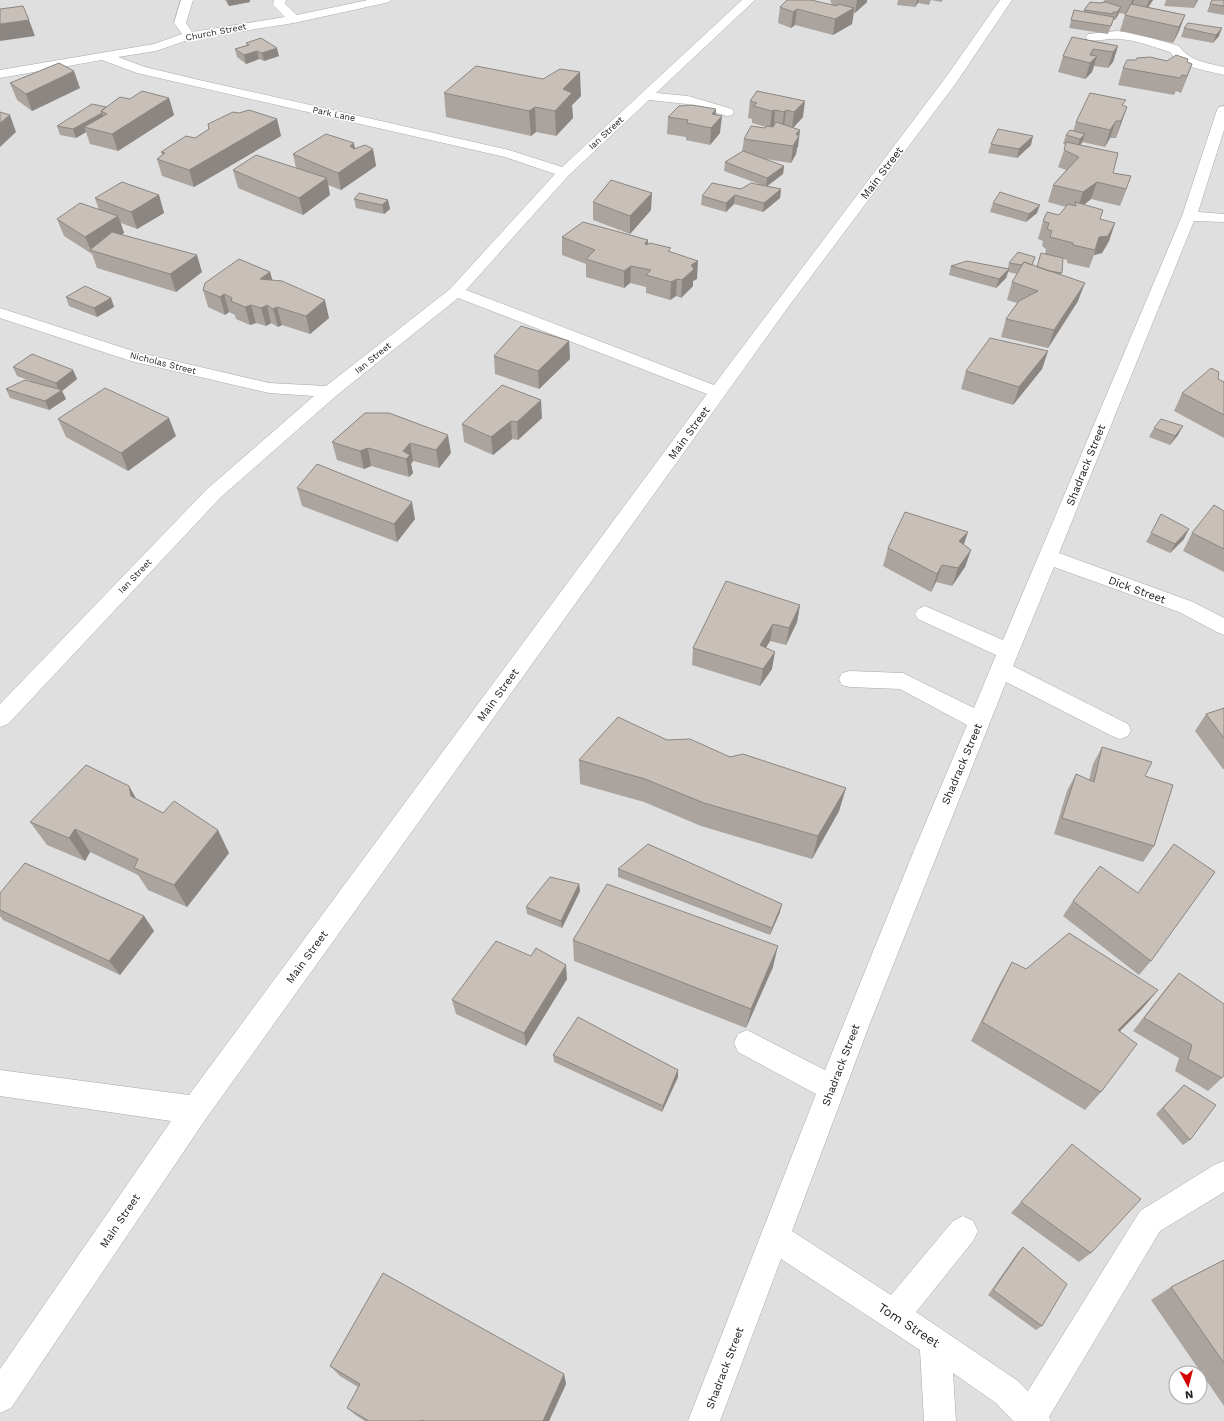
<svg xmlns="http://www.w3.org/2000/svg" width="1224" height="1421" font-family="'Work Sans',sans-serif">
<rect width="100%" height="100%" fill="#f2efe9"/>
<path fill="#e0dfdf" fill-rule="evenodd" d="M0,0H1224V1421H0ZM1176,1373H1200V1397H1176Z"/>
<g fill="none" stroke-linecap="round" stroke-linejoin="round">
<g stroke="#a9a9a9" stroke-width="1">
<path id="minor" d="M181,0H193L186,23L192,32L285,17L273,5L274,0H286L285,4L297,15L368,0H391L389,2L385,3L294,23L191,39L156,51L118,57L145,67L195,79L509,150L562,167L742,0H755L656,93L688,96L732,109L734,112L732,115L727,116L687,104L649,100L569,175L466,290L714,385L946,77L1000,0H1012L956,83L786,310L205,1120L11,1408L0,1413V1369L171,1121L0,1096V1070L189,1095L707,394L458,298L336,396L221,497L8,724L0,727V704L207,489L314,396L269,393L131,361L0,318V308L136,352L269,383L326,386L450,289L555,174L505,157L137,73L102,60L0,78V70L154,44L182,34L174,23Z
M1117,31L1134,33L1179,46C1189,61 1208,63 1224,67V75C1206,70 1181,68 1170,52C1153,47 1137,40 1119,39C1109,38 1098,42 1088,40L1086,37L1088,34Z
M1224,106V130L1198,212L1224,214V222L1194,221L1059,553L1193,602L1224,618V635L1217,632L1179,612L1054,567L1013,666L1128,724L1131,730L1128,736L1120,739L1112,736L1006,682L870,1023L792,1231L891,1295L953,1221L963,1216L973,1221L978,1231L973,1241L916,1312L1018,1381L1028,1391L1140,1211L1214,1165L1224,1161V1192L1160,1231L1049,1417L1051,1421H1013L996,1403L953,1373L956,1421H924L920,1350L781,1259L720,1421H688L816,1094L738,1052L734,1043L738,1034L747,1030L825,1070L915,848L967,725L900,689L850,687L842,685L839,679L842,673L850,671L903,673L974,708L996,655L918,619L915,614L918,609L925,606L1003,640L1182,216L1217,110L1219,107Z"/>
</g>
<use href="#minor" fill="#fff" fill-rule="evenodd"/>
</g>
<path fill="#aba49e" d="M225,0H250V2L229,6Z
M830,0H867V2L855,13H854L852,24L833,35L795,25L791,28L778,23L780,7L832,5Z
M898,0H943L941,2L931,0L929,5L918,3L915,7L897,5Z
M1104,0H1153L1148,7L1185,15L1179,31L1173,43L1120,31L1125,14L1119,13L1118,15L1115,20H1113L1108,34L1069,28L1074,10L1084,12V10L1103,3Z
M1166,0H1198L1194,8L1164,6Z
M1224,0V15L1207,12L1210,4Z
M1188,23L1219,36L1213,43L1181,37L1184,28Z
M1072,37L1118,46L1113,62L1108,68L1094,66L1092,72L1085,79L1058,72L1063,56Z
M246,43L279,56L264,61L259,59L246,64L237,57L235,49L247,45Z
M1167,61L1187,62L1192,64L1181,93L1176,91L1174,95L1118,85L1123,68Z
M10,83L80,88L32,111L17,100Z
M757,91L803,117L793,128L798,147L797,148L796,154L791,163L765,159L784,166L783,174L767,186L781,189L780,198L763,212L734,204L726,212L701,205L702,196L741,189L759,184L724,171L725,162L742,152L744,139L765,128L766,127L752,123V119L748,118L750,101Z
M444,93L581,96L572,105L573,118L556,136L536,132L531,136L446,117Z
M169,98L174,115L118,151L90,144L86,132L76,138L60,135L57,126L106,107L130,99Z
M1124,106L1127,107L1116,138H1110L1105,147L1082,142L1080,145L1113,173L1131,176L1120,206L1091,199L1084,205L1100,219L1115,223L1109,241L1102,253L1094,255L1089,268L1067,263V260L1063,259L1061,275L1078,301L1048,348L1001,337L1006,319L1017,303L1007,300L1012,282L1017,274L1008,272L1006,278L996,288L949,275L951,266L1008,268L1009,263L1032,265L1036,267L1045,254L1046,249L1042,246L1043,241L1038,239L1043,221L1059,215L1066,207L1048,202L1053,185L1066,170L1058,167L1066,145L1063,144L1066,135L1073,131L1076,122Z
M716,109L715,114L720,133L710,145L686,140V137L667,134L668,117Z
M277,119L281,136L194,187L162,176L157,159L162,155L161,152L195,138L209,129L208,124Z
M991,144L1031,145L1017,158L988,153Z
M355,149H373L376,166L341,190L328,185L330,195L303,215L238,188L233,170L296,168L293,154Z
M159,195L164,213L137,229L121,223L124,233L122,235L202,272L176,292L97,268L92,254L64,236L57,219L99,210L95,198Z
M354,199L388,200L390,209L384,214L356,208Z
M593,202L651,210L630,234L593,220Z
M993,203L1037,213L1026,222L990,212Z
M562,237L648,244L670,252L697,279L693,281V286L681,298L676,296L670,300L646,293V287L630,283L624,288L586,277V264L562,255Z
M270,272L272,280L329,318L310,334L282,325L278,327L271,323L266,326L256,323L250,325L236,319L235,315L229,312L225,315L208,307L203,290Z
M66,297L111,298L114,307L97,317L69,306Z
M569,341L570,359L539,389L495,374L494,356Z
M1048,351L1042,369L1013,405L961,389L966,371Z
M13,367L73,370L77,379L62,391L66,399L49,410L10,398L6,389L31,381L17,376Z
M1218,379L1224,382V438L1174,411L1182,393Z
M365,413L451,453L439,468L413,461L411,464L413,473L409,477L371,466L364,469L337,460L332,442Z
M542,418L518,440L512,439L493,455L464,442L462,424Z
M58,419L176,436L128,471L66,437Z
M1154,428L1178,435L1170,445L1149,437Z
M297,488L415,519L397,542L302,506Z
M1224,511V572L1183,551L1192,533Z
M1151,533L1184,539L1170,553L1146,542Z
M964,545L971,550L965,567L952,586L936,582L931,592L883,566L888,548Z
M800,605L797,622L786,645L770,641L766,648L772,669L760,686L692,665L693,648Z
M1224,708V769H1223L1195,731L1206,714Z
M667,740L730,757L846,788L839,811L812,859L701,826L644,802L580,784L579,760Z
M1102,747L1145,776L1154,846L1143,862L1054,834L1067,791L1076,774L1089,780L1093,764Z
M129,786L136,799L229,853L187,907L148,890L138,875L90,852L85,861L47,845L30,822Z
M618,869L780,912L770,935L618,877Z
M579,884L580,891L562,928L527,914L526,907Z
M0,893L144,916L154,931L120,975L3,920L0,916Z
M1138,893L1151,961L1139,975L1063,916L1073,901Z
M573,940L773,967L746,1028L574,961Z
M531,956L567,979L526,1046L456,1014L452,1000Z
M1012,962L1026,969L1158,990L1141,1010L1120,1031L1101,1092L1085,1110L971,1041L1000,983Z
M1179,973L1222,1078L1208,1091L1175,1071L1179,1058L1133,1031L1167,987Z
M553,1055L678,1070V1077L662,1112L554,1062Z
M1184,1085L1190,1140L1183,1145L1156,1114Z
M1072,1144L1091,1253L1079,1262L1011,1213L1062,1156Z
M1023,1247L1042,1326L1036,1330L988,1295L1018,1252Z
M1224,1260V1406L1151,1300L1171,1287Z
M330,1366L564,1374L566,1384L549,1421H365L357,1416L347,1408L358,1387L340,1376Z"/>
<path fill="#8b8681" d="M227,0H250V2L229,6Z
M857,0H867V2L855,13Z
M917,0H919L918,3L915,7Z
M1132,0H1134L1130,12L1128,14Z
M1149,0H1153L1144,14Z
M1197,0H1198L1194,8Z
M1121,7L1118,15L1115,20L1117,12Z
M854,8L852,24L833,35L835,19Z
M797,9L795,25L791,28L793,12Z
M1185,15L1179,31L1173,43L1179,27Z
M29,20L35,36L0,41V24Z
M1222,28L1219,36L1213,43L1216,35Z
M1118,46L1113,62L1108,68L1113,52Z
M277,48L279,56L264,61L262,53Z
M257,51L259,59L246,64L244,55Z
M1097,56L1092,72L1085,79L1090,63Z
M1192,64L1186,80L1181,93L1187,76Z
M74,71L80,88L32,111L26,94Z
M580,72L581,96L572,105L573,118L556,136L555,111L563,89Z
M169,98L174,115L118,151L112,134Z
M805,101L803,117L792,129L794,112Z
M535,107L536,132L531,136L529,111Z
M1127,107L1121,124L1116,138L1121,121Z
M716,109L715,124L722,116L720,133L710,145L712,114Z
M775,110L774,126L770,128L772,111Z
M786,110L784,127L782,128L784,112Z
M102,113L105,121L84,127L86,132L76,138L73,129Z
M10,115L16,132L0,147V123Z
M277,119L281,136L194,187L189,170Z
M1116,121L1110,138L1105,147L1110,130Z
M800,130L798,147L797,148L796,154L791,163L793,146L796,134Z
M1085,134L1082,143L1077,148L1080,139Z
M1033,136L1031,145L1017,158L1019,149Z
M354,143L357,160L373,149L376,166L341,190L338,173L350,146Z
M784,166L783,174L766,187L767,178Z
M1131,176L1125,193L1120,206L1126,189Z
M327,178L330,195L303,215L299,198Z
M1097,182L1091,199L1077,210L1083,192Z
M781,189L780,198L763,212L764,203Z
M652,193L651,210L630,234V216Z
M159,195L164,213L137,229L131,212Z
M735,195L734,204L726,212V203Z
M388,200L390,209L384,214L382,205Z
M1040,205L1037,213L1026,222L1029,214Z
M118,216L124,233L96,252L91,250L85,237Z
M1115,223L1109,241L1102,253L1094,255L1099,237Z
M648,240L647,258L645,243Z
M197,255L202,272L176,292L170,274Z
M698,261L697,279L693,281V286L681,298L682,280L691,265Z
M631,266L630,283L624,288V271Z
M1009,269L1006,278L996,288L999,279Z
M270,272L275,289L260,279Z
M677,279L676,296L670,300L671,282Z
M1085,283L1078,301L1048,348L1054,330Z
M224,294L229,312L225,315L220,297Z
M111,298L114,307L97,317L94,308Z
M325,300L329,318L310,334L306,316Z
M251,305L256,323L250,325L245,307Z
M267,305L271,323L266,326L261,308Z
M277,307L282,325L278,327L273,309Z
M569,341L570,359L539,389L538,371Z
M1048,351L1042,369L1013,405L1019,387Z
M73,370L77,379L62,391L66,399L49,410L45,401L59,392L56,383Z
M541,400L542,418L518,440L517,422Z
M169,418L176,436L128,471L121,453Z
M511,421L512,439L493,455L491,437Z
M1183,426L1178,435L1170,445L1175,436Z
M448,435L451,453L439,468L436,450Z
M410,443L413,461L411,464L413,473L409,477L406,459L403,451Z
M368,448L371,466L364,469L360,451Z
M412,502L415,519L397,542L394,524Z
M1189,529L1184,539L1170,553L1175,544Z
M968,532L962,550L959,541Z
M971,550L965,567L952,586L958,568Z
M942,565L936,582L931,592L937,574Z
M800,605L797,622L786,645L789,628Z
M773,624L770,641L757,662L760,645Z
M775,652L772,669L760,686L763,669Z
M129,786L142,809L131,796Z
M846,788L839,811L812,859L818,836Z
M75,829L90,852L85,861L69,838Z
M218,830L229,853L187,907L174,885Z
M579,884L580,891L562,928L561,921Z
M782,904L780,912L770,935L772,928Z
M144,916L154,931L120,975L109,961Z
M778,946L773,967L746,1028L751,1009Z
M566,965L567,979L526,1046L524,1033Z
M1158,990L1141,1010L1102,1049L1118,1030Z
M678,1070V1077L662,1112L663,1106Z
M564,1374L566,1384L549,1421H543Z"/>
<path fill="#c7bfb8" stroke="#8b8681" d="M787,0H811L837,6L838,4L854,8L835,19L797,9L793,12L780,7Z
M1212,0H1224V6L1210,4Z
M1090,2L1100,3L1106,2L1121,7L1117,12H1113V14L1084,10Z
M1131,4L1185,15L1179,27L1125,15Z
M23,6L29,20L0,24V9Z
M1074,10L1114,17L1111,26L1071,20Z
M1188,23L1222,28L1216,35L1184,28Z
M1072,37L1118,46L1113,52L1093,49L1090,55L1097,56L1090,63L1063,56Z
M261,38L277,48L262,53L257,51L244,55L235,49L249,45L246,43Z
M1176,55L1188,59L1187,62L1192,64L1187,76L1182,75L1180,78L1123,68L1127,60H1136L1137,58L1150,57L1167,61Z
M59,63L74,71L26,94L10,83Z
M476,66L543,79L560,69L580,72L563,89L572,93L555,111L535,107L529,111L444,93Z
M142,91L169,98L112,134L84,127L107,114L101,111L120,97L130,99Z
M757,91L805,101L794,112L786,110L784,112L775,110L772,111L753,106L757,103L750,101Z
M1090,93L1126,100L1122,105L1127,107L1121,121H1116L1110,130L1076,122Z
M92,104L106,107L101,111L102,113L73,129L57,126Z
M692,105L716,109L712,114L722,116L711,128L687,123L688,120L668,117L679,106Z
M249,110L277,119L189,170L157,159L165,153L161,152L186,136L195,138L209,129L208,124L233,112L239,113Z
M0,112L10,115L0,123Z
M776,122L800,130L796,134L799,136L793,146L744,139L751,126L765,128L767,126L773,127Z
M998,129L1033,136L1019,149L991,144Z
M1070,130L1085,134L1080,139L1066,135Z
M326,134L354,143L350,146L354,149L365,145L373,149L338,173L293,154Z
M1066,142L1118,153L1113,173L1131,176L1126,189L1097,182L1083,192L1053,185L1079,157L1064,150Z
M743,151L784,166L767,178L725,162Z
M256,155L327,178L299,198L233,170Z
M611,180L652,193L630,216L593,202Z
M122,182L159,195L131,212L95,198Z
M712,183L741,189L751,183L781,189L764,203L735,195L726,203L702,196Z
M1000,192L1040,205L1029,214L993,203Z
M359,193L388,200L382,205L354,199Z
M1075,202L1103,210L1100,219L1115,223L1108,236L1099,237L1095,250L1073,245V243L1050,237L1052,231L1047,229L1049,223L1043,221L1047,212L1059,215L1068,204L1076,206Z
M80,203L118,216L85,237L57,219Z
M583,222L648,240L645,243L646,245L650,243L671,248L668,251L698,261L691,265L694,269L682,280L677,279L671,282L646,275L651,270L631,266L624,271L586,259L595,250L562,237Z
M112,232L197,255L170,274L90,250Z
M1018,252L1035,257L1032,265L1024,262L1022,265L1009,263Z
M1041,253L1063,258L1062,273L1049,271L1037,267Z
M239,259L270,272L260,279L282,281L325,300L306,316L277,307L273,309L267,305L261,308L251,305L245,307L231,301L232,298L224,294L220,297L203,290L205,283Z
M967,261L1009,269L999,279L951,266Z
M1024,262L1085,283L1054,330L1006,319L1019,301L1038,291L1012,282Z
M85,286L111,298L94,308L66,297Z
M521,326L569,341L538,371L494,356Z
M990,338L1048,351L1019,387L966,371Z
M32,354L73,370L56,383L13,367Z
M1211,368L1219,372L1218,379L1224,382V415L1182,393Z
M25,380L62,390L45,401L6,389Z
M502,385L541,400L517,422L511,421L491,437L462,424Z
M105,388L169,418L121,453L58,419Z
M365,413H389L448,435L436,450L410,443L403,451L410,455L406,459L368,448L360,451L332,442Z
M1161,419L1183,426L1175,436L1154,428Z
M317,464L412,502L394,524L297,488Z
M1214,505L1224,511V549L1192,533Z
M905,512L968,532L959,541L971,550L958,568L942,565L937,574L888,548Z
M1161,514L1189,529L1175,544L1151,533Z
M726,581L800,605L789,628L773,624L760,645L775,652L763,669L693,648Z
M1224,708V738L1206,714Z
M618,717L667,740L690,739L730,757L743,754L846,788L818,836L704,803L645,779L579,760Z
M1102,747L1152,762L1145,776L1173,785L1154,846L1062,818L1076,774L1094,782Z
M86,765L129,786L131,796L163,813L174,801L218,830L174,885L134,868L138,859L75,829L69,838L30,822Z
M648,844L782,904L772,928L618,869Z
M1174,844L1215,872L1151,961L1073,901L1100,866L1138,893Z
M25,863L144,916L109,961L0,910V893Z
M550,877L579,884L561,921L526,907Z
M607,884L778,946L751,1009L573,940Z
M1069,933L1158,990L1118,1030L1137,1044L1101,1092L982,1022L1012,962L1026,969Z
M496,941L531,956L536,948L566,965L524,1033L452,1000Z
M1179,973L1224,1004V1075L1222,1078L1188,1059L1192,1045L1144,1018Z
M578,1017L678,1070L663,1106L553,1055Z
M1184,1085L1216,1105L1190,1140L1163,1108Z
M1072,1144L1141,1199L1091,1253L1021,1202Z
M1023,1247L1067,1284L1042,1326L993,1290Z
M1224,1260V1363L1171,1287Z
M383,1273L564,1374L543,1421H424L422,1420L421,1421H369L347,1408L360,1384L330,1366Z"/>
<g text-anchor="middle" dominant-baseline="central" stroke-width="3" stroke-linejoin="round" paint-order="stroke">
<g font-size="9" fill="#222" stroke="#fff">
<text transform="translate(216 32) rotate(-11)">Church Street</text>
<text transform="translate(334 114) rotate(12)">Park Lane</text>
<text transform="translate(606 133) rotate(-43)">Ian Street</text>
<text transform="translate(373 358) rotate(-39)">Ian Street</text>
<text transform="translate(163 363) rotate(14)">Nicholas Street</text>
<text transform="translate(135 576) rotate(-46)">Ian Street</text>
</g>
<g font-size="11" fill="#222" stroke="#fff">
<text transform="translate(882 173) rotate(-53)">Main Street</text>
<text transform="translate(689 433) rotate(-54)">Main Street</text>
<text transform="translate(1086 465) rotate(-68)">Shadrack Street</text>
<text transform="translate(1137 590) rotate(20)">Dick Street</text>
<text transform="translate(498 695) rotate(-54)">Main Street</text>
<text transform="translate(962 764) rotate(-67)">Shadrack Street</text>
<text transform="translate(307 957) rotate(-54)">Main Street</text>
<text transform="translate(841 1065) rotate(-69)">Shadrack Street</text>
<text transform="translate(120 1221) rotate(-56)">Main Street</text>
<text transform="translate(725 1368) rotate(-69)">Shadrack Street</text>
</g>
<g font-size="13" fill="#222" stroke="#fff">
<text transform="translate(909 1325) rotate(33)">Tom Street</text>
</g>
</g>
<g transform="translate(1188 1385) rotate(173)"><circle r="19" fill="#ffffff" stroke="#a7a7a7"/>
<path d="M0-3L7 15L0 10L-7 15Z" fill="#d40000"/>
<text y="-6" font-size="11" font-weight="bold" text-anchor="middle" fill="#222222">N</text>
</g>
</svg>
